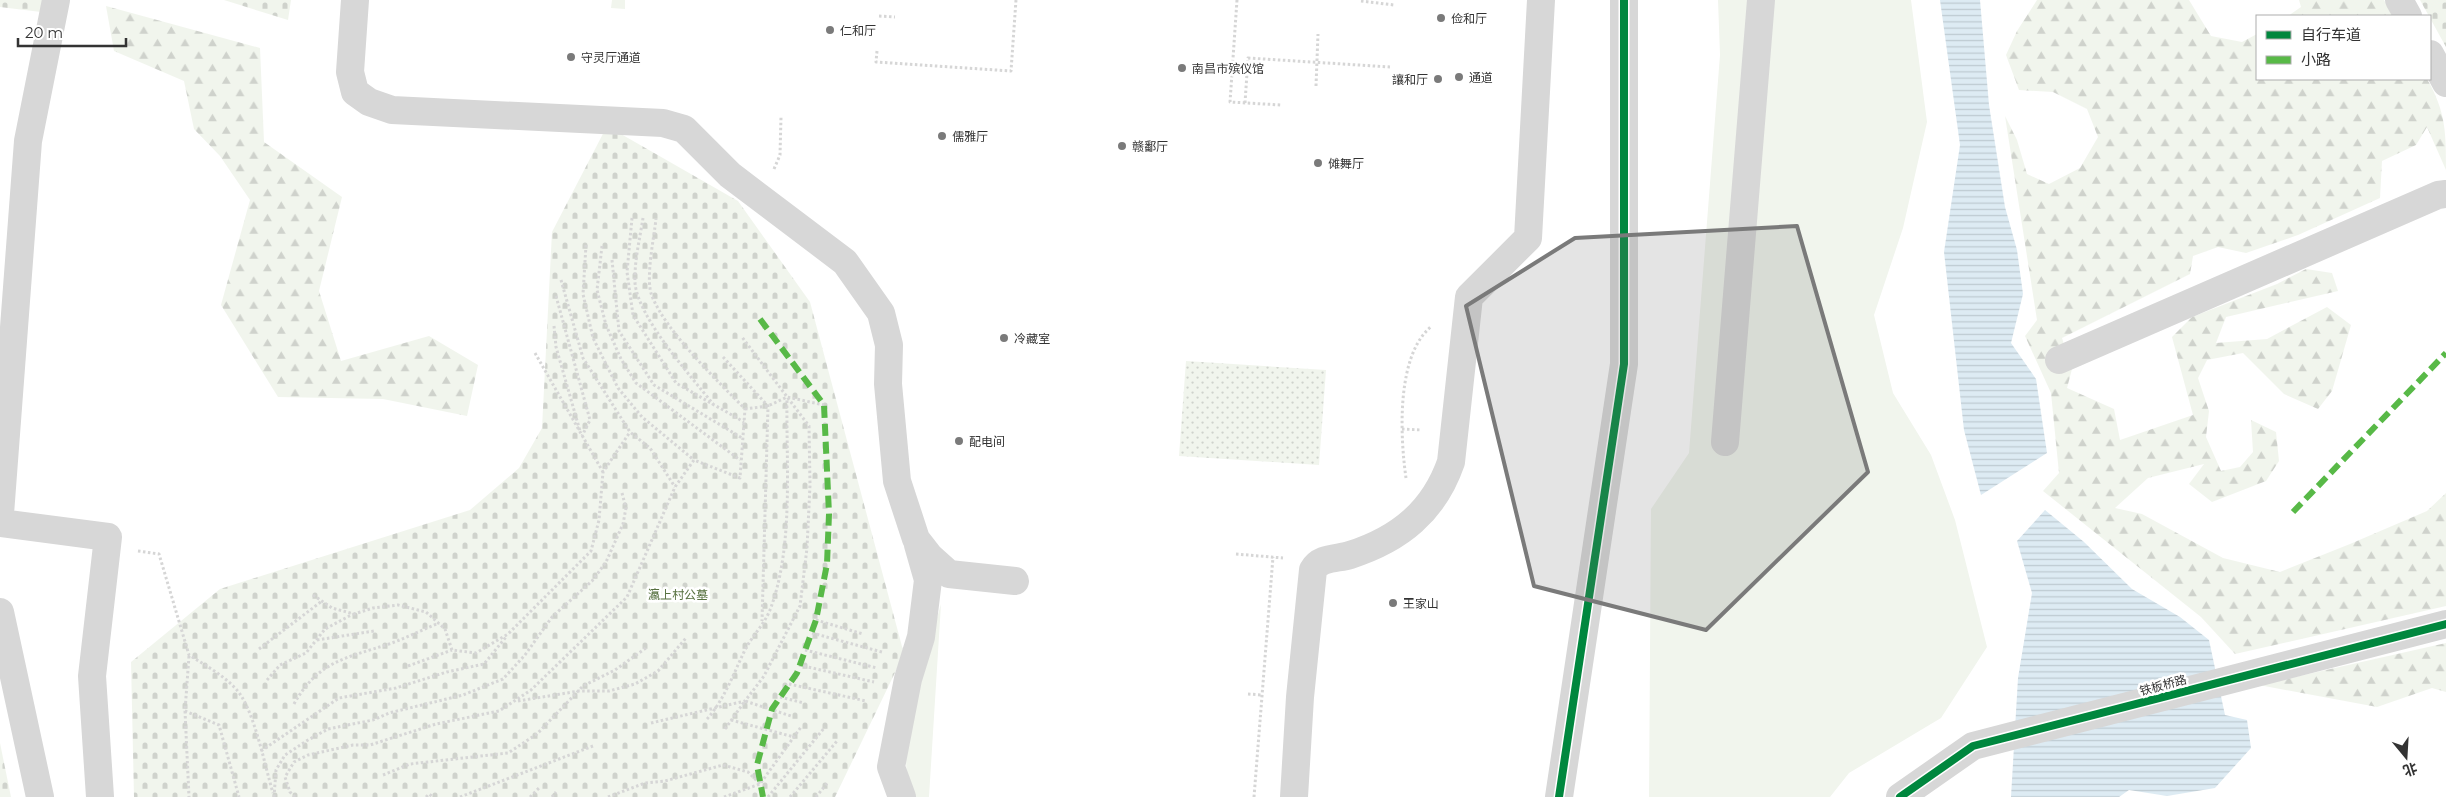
<svg xmlns="http://www.w3.org/2000/svg" width="2446" height="797" font-family="Montserrat,'Noto Sans SC',sans-serif">
<defs>
<pattern id="forest-firs" width="22" height="20" patternUnits="userSpaceOnUse" patternTransform="scale(1.25)"><rect width="22" height="20" fill="#f1f5ed"/><path d="M5 1l3.5 6h-7zM16 11l3.5 6h-7z" fill="#cfd2cc"/></pattern>
<pattern id="cemetery-stones" width="16" height="16" patternUnits="userSpaceOnUse" patternTransform="scale(1.25)"><rect width="16" height="16" fill="#f1f5ed"/><path d="M2 7V4a2 2 0 0 1 4 0v3zM10 15v-3a2 2 0 0 1 4 0v3z" fill="#cfd2cc"/></pattern>
<pattern id="garden-dots" width="8" height="8" patternUnits="userSpaceOnUse" patternTransform="scale(1.25)"><rect width="8" height="8" fill="#f1f5ed"/><path d="M2 2h.1M6 6h.1" fill="none" stroke="#cfd2cc" stroke-width="1.8" stroke-linecap="round"/></pattern>
<pattern id="water-rules" width="6" height="5" patternUnits="userSpaceOnUse" patternTransform="scale(1.25)"><rect width="6" height="5" fill="#ddebf3"/><path d="M0 2.5h6" fill="none" stroke="#becad1"/></pattern>
</defs>
<rect width="100%" height="100%" fill="#fff"/>
<path fill="#f1f5ed" d="M612,0H625V9L611,8Z
M1718,0H1911L1927,122L1903,228L1874,315L1893,393L1931,455L1955,520L1987,647L1941,718L1849,773L1830,797H1649L1651,509L1689,453L1720,55Z
M941,604L929,797H913C891,756 928,650 941,604Z"/>
<path fill="url(#forest-firs)" d="M2037,0H2189L2211,36L2242,42L2257,34V79H2427C2446,112 2446,133 2446,170L2427,127L2416,145L2382,161L2380,198L2298,235L2246,253L2218,247L2193,256L2190,274L2062,338L2072,369L2067,388L2114,409L2120,440L2193,415L2172,337L2192,317L2277,284L2306,269L2332,273L2338,291L2226,317L2216,343L2267,339L2327,307L2351,325L2332,391L2318,409L2284,394L2243,353L2207,360L2198,378L2209,411L2206,437L2221,471L2240,467L2253,452L2251,420L2276,432L2279,461L2266,481L2212,502L2189,484L2204,464L2148,478L2115,508L2142,514L2223,558L2280,572L2350,544L2427,511L2446,493V606L2235,654L2201,617L2043,491L2059,473L2051,393L2025,336L2037,320L2005,116L2017,140L2027,174L2049,184L2080,168L2098,137L2087,109L2053,92L2019,90L2006,55L2017,31Z
M2299,0H2384L2393,16H2288L2301,7Z
M106,6L260,48L264,142L342,197L319,291L341,361L429,336L478,365L467,416L383,399L278,397L221,305L250,200L220,156L194,129L184,81L114,51Z
M2446,643V692L2432,688L2377,707L2259,685Z"/>
<path fill="url(#cemetery-stones)" d="M0,0H44L41,12L0,7Z
M224,0H291L288,20Z
M2420,0H2446V47Z
M607,126L738,201L810,302L904,654L835,797H134L131,662L220,589L470,510L519,468L542,428L552,232Z
M0,743L11,797H0Z"/>
<path fill="url(#garden-dots)" d="M1186,361L1326,370L1319,465L1179,456Z"/>
<path fill="url(#water-rules)" d="M1940,0H1980L1989,105L2005,207L2017,250L2023,294L2011,343L2036,379L2047,453L1981,495L1964,430L1944,252L1960,145Z
M2045,510L2084,542L2132,589L2180,617L2209,640L2225,715L2247,720L2251,748L2215,788L2167,796L2129,790L2119,797H2011L2018,678L2032,593L2017,541Z"/>
<g fill="none" stroke-linecap="round" stroke-linejoin="round">
<path stroke="#d6d6d6" stroke-width="3" stroke-dasharray="2.5 2.5" stroke-linecap="butt" d="M1237,0L1230,102L1281,105
M1361,1L1394,5
M879,16L895,17
M877,51L876,62L1011,71L1016,0
M1316,86L1318,34
M1245,103L1248,58L1390,67
M774,169L780,155L781,117
M632,218L627,272L633,315L676,383L744,422
M643,218C640,238 634,262 635,283C638,318 691,376 713,404
M586,245L583,294L593,338L618,388L642,417L694,460
M602,246L597,290L606,325L621,359L636,383L740,460
M612,260L619,331L654,385L742,438
M561,280L583,358L630,432L650,448L675,487
M556,296L590,420L582,436
M554,326L556,347L580,431
M535,353L603,472
M723,357L768,406L762,621
M745,409L768,406L787,397L824,405
M1402,429L1422,430
M1406,478C1400,436 1396,354 1432,326
M138,551L159,554L189,655C205,665 223,675 236,689C254,708 265,767 273,793
M1236,554L1283,558
M313,595L332,608L354,614L373,608L398,605L426,612L445,629L452,650L476,653L508,634L591,551L599,520L603,472L630,432
M816,620L863,634
M812,633L882,652
M317,640L374,631
M259,649L322,601
M805,650L877,668
M189,656L185,711L219,725L239,797
M799,665L874,682
M408,666L452,650
M267,680L280,665L306,653L325,629L353,614
M789,684L866,701
M1248,694L1262,695
M780,697L804,703
M518,701L579,691H609L635,684L658,671L686,638
M294,704C318,661 346,658 389,644C406,638 422,630 439,623
M185,711L189,797
M707,719C724,700 733,675 744,652C751,637 764,625 770,610C794,547 786,464 787,398
M731,720L794,737
M651,723L745,701L764,676L800,606L807,548L810,485L809,426L742,337
M725,729L745,701L791,716
M261,751L339,698L396,688L447,672L484,664L506,637
M383,775L410,764L508,753L537,734L583,686L615,670L646,648
M274,797L276,770L285,755L308,740L328,729L373,720L389,713L463,695L503,679L525,655L552,617L592,581L606,562L623,524L626,508L622,493
M295,797L290,792L285,777L294,762L308,755L353,745H370L436,724L499,711L531,690L627,597L675,487L694,460L740,478L745,409C718,381 666,332 652,296C645,280 654,238 656,219
M426,797L429,794L433,797
M460,797L593,746
M530,797L539,788
M552,797L556,792
M608,797L645,783L665,781L723,765L748,772L760,784
M724,797L760,784L801,727
M768,797L825,727
M790,797L837,741
M816,797L828,782
M1254,797L1273,557"/>
<path stroke="#d7d7d7" stroke-width="28" d="M355,0L350,72L355,92L369,102L392,110L663,123L684,129L730,175L845,262L881,313L889,345L888,384L897,481L916,539L930,557L949,574L1015,581
M2399,0L2408,16
M2430,54L2446,83
M2059,360L2438,195L2446,194
M1725,442L1761,0
M0,514L28,141L56,0
M0,523L108,537L92,676L100,797
M0,612L40,797
M902,797L891,767L908,679L921,637L928,580L918,545
M1294,797L1300,697L1313,570C1320,557 1337,559 1350,555C1400,539 1434,511 1451,462L1469,297L1528,238L1541,0
M1559,797L1624,364V0
M1900,797L1973,746L2446,624"/>
<path stroke="#58b947" stroke-width="6" stroke-dasharray="12 6" stroke-linecap="butt" d="M760,319L824,405L829,514L827,564L816,620L797,673L772,709L757,765L763,797
M2293,512L2446,353"/>
<g stroke="#fff" stroke-width="11">
<path id="cycleway" d="M1559,797L1624,364V0
M1900,797L1973,746L2446,624"/>
</g>
<use href="#cycleway" stroke="#00873e" stroke-width="8"/>
</g>
<path fill="#7a7a7a" fill-opacity="0.2" stroke="#7a7a7a" stroke-width="4" stroke-linejoin="round" d="M1797,226L1868,472L1706,630L1534,586L1466,306L1575,238Z"/>
<g fill="#7a7a7a" stroke="#fff" stroke-width="2">
<circle cx="1441" cy="18" r="5"/>
<circle cx="830" cy="30" r="5"/>
<circle cx="571" cy="57" r="5"/>
<circle cx="1182" cy="68" r="5"/>
<circle cx="1459" cy="77" r="5"/>
<circle cx="1438" cy="79" r="5"/>
<circle cx="942" cy="136" r="5"/>
<circle cx="1122" cy="146" r="5"/>
<circle cx="1318" cy="163" r="5"/>
<circle cx="1004" cy="338" r="5"/>
<circle cx="959" cy="441" r="5"/>
<circle cx="1393" cy="603" r="5"/>
</g>
<g text-anchor="middle" dominant-baseline="central" stroke-width="5" stroke-linejoin="round" paint-order="stroke">
<g font-size="12" fill="#333" stroke="#fff" text-anchor="start">
<text x="1451" y="18">俭和厅</text>
<text x="840" y="30">仁和厅</text>
<text x="581" y="57">守灵厅通道</text>
<text x="1192" y="68">南昌市殡仪馆</text>
<text x="1469" y="77">通道</text>
<text x="1428" y="79" text-anchor="end">讓和厅</text>
<text x="952" y="136">儒雅厅</text>
<text x="1132" y="146">赣鄱厅</text>
<text x="1328" y="163">傩舞厅</text>
<text x="1014" y="338">冷藏室</text>
<text x="969" y="441">配电间</text>
<text x="1403" y="603">王家山</text>
</g>
<g font-size="12" fill="#56703f" stroke="#fff">
<text x="678" y="594">瀛上村公墓</text>
</g>
<g font-size="12" fill="#333" stroke="#fff">
<text transform="translate(2163 685) rotate(-15)">铁板桥路</text>
</g>
</g>
<rect x="2256" y="15" width="175" height="65" fill="#ffffff" stroke="#adadad"/>
<rect x="2266" y="31" width="25" height="8" fill="#00873e" stroke="#adadad"/>
<text x="2301" y="40" font-size="15" fill="#333333">自行车道</text>
<rect x="2266" y="56" width="25" height="8" fill="#58b947" stroke="#adadad"/>
<text x="2301" y="65" font-size="15" fill="#333333">小路</text>
<g transform="translate(2406 757) rotate(162)" stroke="#ffffff" stroke-width="4" paint-order="stroke">
<path d="M0-4L9 19L0 12L-9 19Z" fill="#333333"/>
<text y="-8" font-size="14" font-weight="bold" text-anchor="middle" fill="#333333">北</text>
</g>
<path d="M18 38v8h108v-8" fill="none" stroke="#333333" stroke-width="2.5"/>
<text x="25" y="38" font-size="15" fill="#333333" stroke="#ffffff" stroke-width="4" paint-order="stroke">20 m</text>
</svg>
